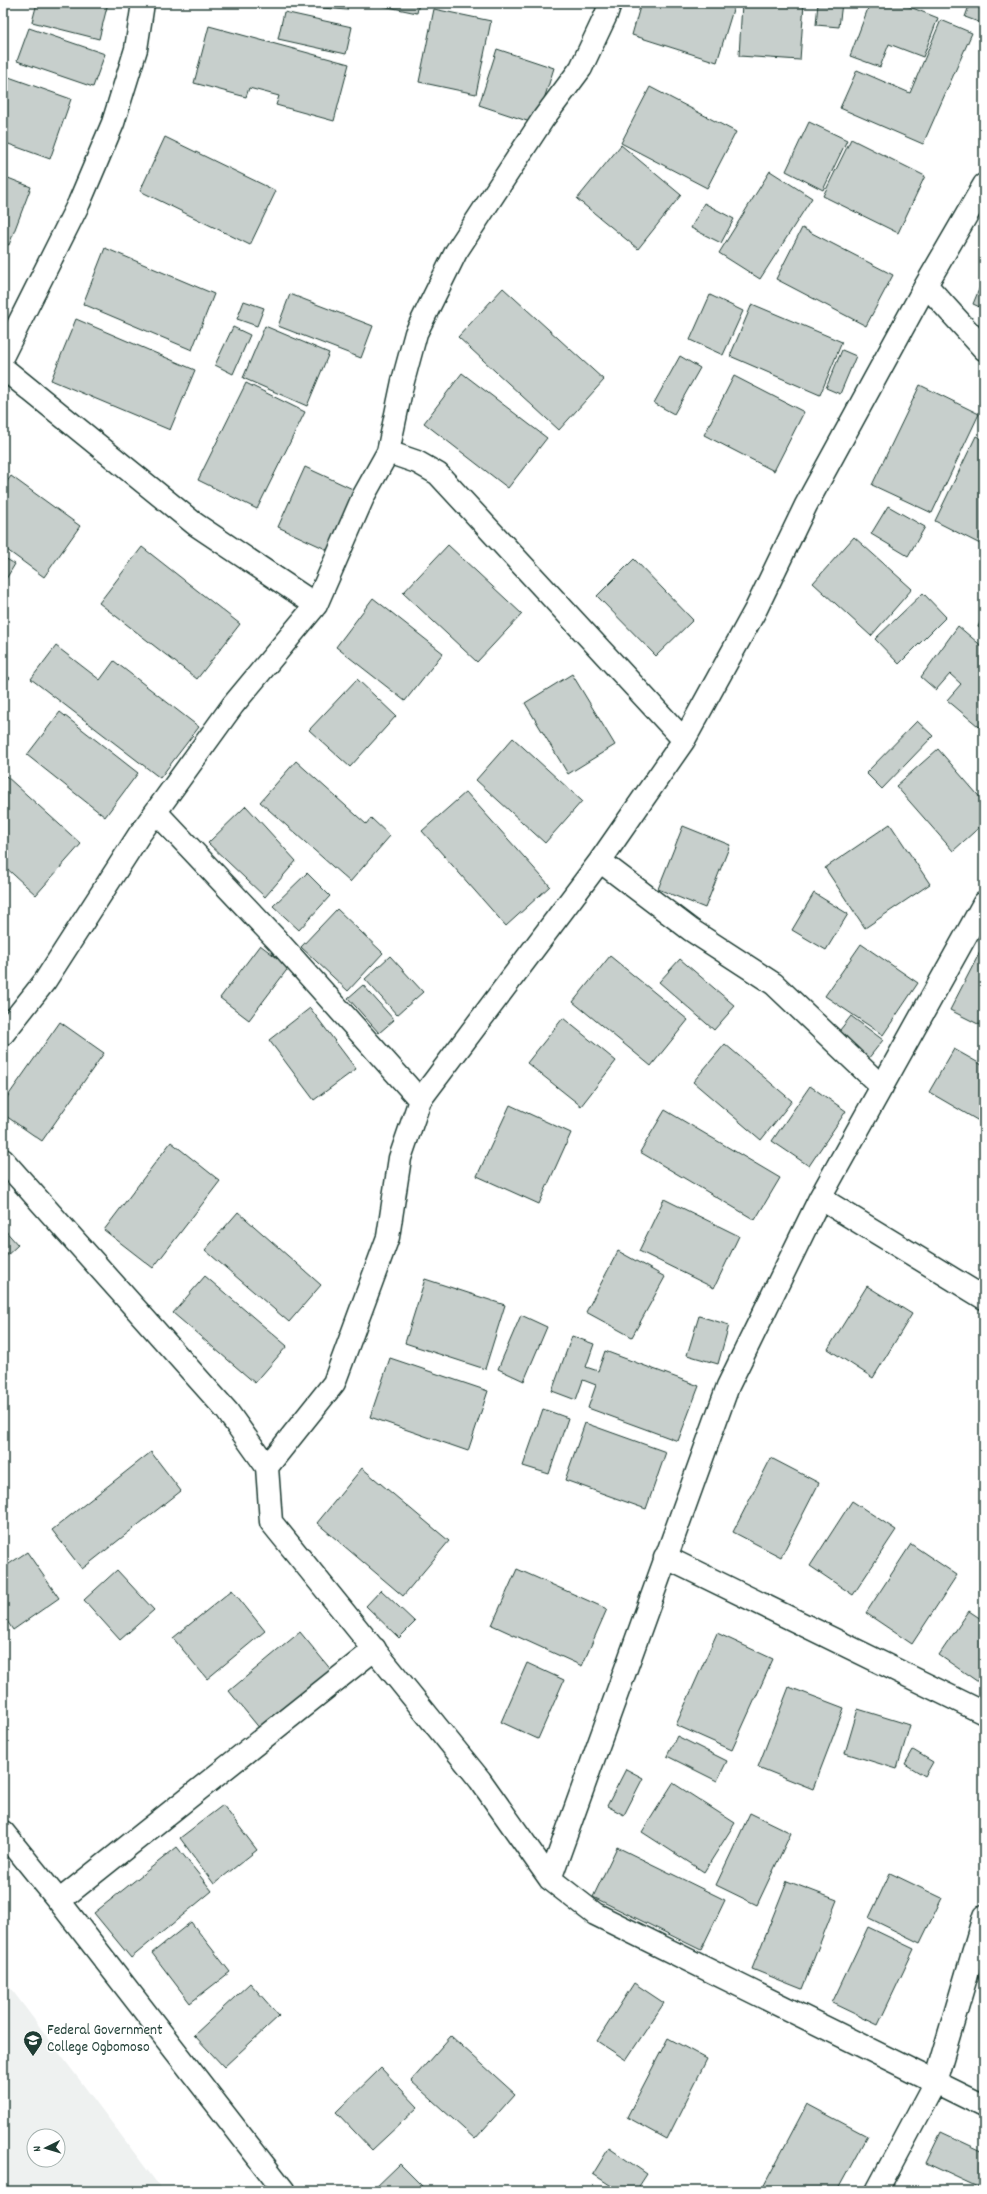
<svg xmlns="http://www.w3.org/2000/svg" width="987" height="2194" font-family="Dekko,sans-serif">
<rect width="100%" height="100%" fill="#fff"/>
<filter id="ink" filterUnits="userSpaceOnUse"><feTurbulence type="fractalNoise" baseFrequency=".025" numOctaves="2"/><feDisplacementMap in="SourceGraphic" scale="8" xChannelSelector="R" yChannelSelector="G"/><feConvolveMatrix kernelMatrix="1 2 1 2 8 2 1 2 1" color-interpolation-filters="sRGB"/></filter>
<g filter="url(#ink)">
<path fill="#eef1f0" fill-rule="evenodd" d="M3,1978L163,2191H3ZM34,2136H58V2160H34Z"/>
<path fill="#c7cfcc" stroke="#1f3d34" d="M37,3H108L99,39L32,22Z
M284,3H348L347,10L284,5Z
M369,3H419L417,13Z
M641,3H735L717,62L632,35Z
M742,3H804L800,60L739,56Z
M818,3H842L839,27L816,25Z
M870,3H900L938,18L923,57L889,44L880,67L850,56Z
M970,3H984V24L965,17Z
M434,9L491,21L476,94L419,82Z
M284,12L352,27L346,54L278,39Z
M941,20L972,33L923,144L840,108L857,70L910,93Z
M209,26L349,64L334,121L276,105L279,96L249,88L246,97L194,83Z
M29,28L105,54L93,87L17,61Z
M497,49L554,68L536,124L479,105Z
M3,75L71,99L50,159L3,142Z
M650,87L736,132L707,188L621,143Z
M809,122L847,140L823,190L786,171Z
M165,137L276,191L250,245L140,191Z
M851,139L925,176L898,233L823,196Z
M621,145L681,195L638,249L577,199Z
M770,171L812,198L760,279L719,253Z
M3,176L31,187L9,245L3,243Z
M704,203L734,219L721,243L691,228Z
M802,228L893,275L866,326L776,279Z
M105,248L214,294L192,350L83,304Z
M984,277V309L973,304Z
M503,288L604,380L559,430L458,337Z
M290,294L373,326L361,358L278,326Z
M710,295L743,311L723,355L690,340Z
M244,301L264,308L257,326L237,319Z
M752,304L842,342L820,395L730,356Z
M76,319L195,370L170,430L51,380Z
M265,326L329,353L307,406L243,378Z
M233,327L250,335L233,374L215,365Z
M842,350L856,356L840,394L826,388Z
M680,356L700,368L674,414L654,403Z
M462,373L547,438L508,488L424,423Z
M734,376L804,412L774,471L704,435Z
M246,383L305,412L257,509L198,480Z
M920,385L979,414L932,513L872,485Z
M976,436L984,440V546L935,521Z
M305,467L357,491L330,551L278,527Z
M11,476L80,526L44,577L3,547V487Z
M888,506L925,527L908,556L871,534Z
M854,537L912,589L871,636L813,583Z
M448,545L522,614L477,662L403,593Z
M142,547L240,624L197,679L99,603Z
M3,557L15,564L3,584Z
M634,559L693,620L656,656L597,596Z
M923,593L946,617L899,664L875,639Z
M373,598L443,653L405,701L336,647Z
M984,613V630L978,627Z
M958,626L984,648V731L947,700L961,684L950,674L936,690L921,677Z
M56,646L100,680L114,661L199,727L160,778L31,679Z
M3,672L10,678L3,685Z
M572,674L615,745L568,774L525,703Z
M357,679L396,716L350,767L309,730Z
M60,712L138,773L105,817L27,755Z
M917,721L933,736L882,789L866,773Z
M513,738L582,801L545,843L476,780Z
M938,749L984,802V823L953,851L896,786Z
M296,761L366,824L371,818L390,836L350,882L260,802Z
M6,776L81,844L36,895L3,865V779Z
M466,792L550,886L506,926L422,831Z
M246,806L296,861L265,897L208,843Z
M890,824L930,884L865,928L825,868Z
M683,826L730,845L705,908L658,889Z
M307,873L330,896L299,930L273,906Z
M814,893L848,914L826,950L792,930Z
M337,909L383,953L348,991L301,947Z
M861,944L918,983L883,1035L825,996Z
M260,945L289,967L249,1020L220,998Z
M981,950L984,952V1027L950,1010Z
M390,956L423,992L397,1015L365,979Z
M610,956L688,1020L651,1066L573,1002Z
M680,959L735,1006L714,1030L659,982Z
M363,985L394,1020L379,1033L348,998Z
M310,1008L356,1069L314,1100L269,1040Z
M851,1016L883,1040L868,1059L836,1035Z
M563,1018L616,1061L581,1106L527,1063Z
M60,1022L104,1053L42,1141L3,1114V1103Z
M725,1044L792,1101L761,1140L693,1082Z
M954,1049L984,1066V1124L929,1092Z
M810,1086L846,1111L809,1166L772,1141Z
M510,1105L571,1133L539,1204L477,1176Z
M665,1110L780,1178L755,1220L640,1152Z
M171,1142L220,1181L153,1268L104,1230Z
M664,1199L739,1236L714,1288L639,1251Z
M238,1212L321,1285L289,1322L205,1250Z
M3,1228L18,1245L3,1259Z
M618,1251L665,1277L632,1337L586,1312Z
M205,1276L287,1346L255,1383L173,1313Z
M425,1279L505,1305L485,1369L405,1343Z
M867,1286L912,1314L873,1378L828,1349Z
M521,1315L547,1327L524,1381L498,1369Z
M699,1316L729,1325L718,1364L687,1355Z
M572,1336L594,1344L586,1367L598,1371L605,1351L699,1386L678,1441L588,1408L596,1385L583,1380L576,1400L552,1391Z
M390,1358L488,1391L468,1451L370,1417Z
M543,1409L568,1418L549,1474L523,1466Z
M585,1423L666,1452L646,1509L565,1480Z
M151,1452L181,1491L82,1569L52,1530Z
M771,1458L819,1483L781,1557L733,1532Z
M362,1468L449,1541L403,1596L317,1523Z
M852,1501L896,1530L853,1595L810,1566Z
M911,1544L957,1575L912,1644L866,1613Z
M27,1552L59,1598L13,1630L3,1615V1568Z
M517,1569L607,1609L582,1666L492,1625Z
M117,1570L154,1610L120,1640L84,1600Z
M232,1590L265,1631L207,1679L173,1638Z
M381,1590L415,1622L399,1638L366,1606Z
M969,1611L984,1621V1686L939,1655Z
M300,1632L332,1671L261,1730L229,1691Z
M717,1633L773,1659L732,1750L676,1725Z
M527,1663L564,1680L538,1739L501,1722Z
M789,1687L844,1708L813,1789L758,1767Z
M858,1709L910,1725L897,1769L845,1753Z
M677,1736L727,1761L717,1781L667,1756Z
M913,1750L933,1762L925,1776L905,1764Z
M626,1769L643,1778L624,1815L607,1806Z
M673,1783L735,1823L704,1872L642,1832Z
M223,1805L257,1850L214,1884L180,1838Z
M750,1813L791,1833L757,1905L716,1885Z
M177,1847L212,1891L131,1958L94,1913Z
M617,1847L725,1900L701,1950L593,1897Z
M890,1873L942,1898L920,1943L869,1918Z
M787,1881L837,1900L802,1989L752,1969Z
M191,1922L230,1972L190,2003L152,1953Z
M868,1927L914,1949L878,2025L832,2003Z
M250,1983L279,2016L224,2067L194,2035Z
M634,1983L664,2003L626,2060L597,2041Z
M451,2036L515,2094L475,2139L411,2081Z
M668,2038L707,2059L667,2139L627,2117Z
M381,2068L418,2107L372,2150L336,2112Z
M807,2104L867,2136L837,2191H761Z
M941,2132L984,2152V2190L926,2163Z
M609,2148L647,2174L636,2191H619L593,2174Z
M400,2164L427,2191H372Z"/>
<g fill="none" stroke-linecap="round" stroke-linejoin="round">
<g stroke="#1f3d34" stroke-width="25">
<path id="minor" d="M926,285L984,349
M3,355L79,203L113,123L136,49L143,3
M3,368L195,524L316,605L364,495L388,452L403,381L416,333L456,252L543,119L581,68L606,15L610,3
M388,452L417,462L438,474L684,740
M156,812L277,940L420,1100
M600,861L691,930L774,984L882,1087
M3,1034L45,981L139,835L233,705L316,605
M3,1160L227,1411L267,1467L271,1522L480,1780L550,1879L595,1914L984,2106
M820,1198L984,1298
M267,1467L334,1383L388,1237L400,1158L420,1100L600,861L684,740L756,609L806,505L926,285L984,185
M665,1557L984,1713
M3,1832L59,1901L284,2191
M550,1879L728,1386L820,1198L984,903
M59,1901L375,1649
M877,2191L935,2082L984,1916"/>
</g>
<use href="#minor" stroke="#fff" stroke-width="22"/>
</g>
</g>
<defs>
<g id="university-pin" transform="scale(1)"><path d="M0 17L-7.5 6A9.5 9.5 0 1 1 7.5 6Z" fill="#1f3d34" stroke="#fff"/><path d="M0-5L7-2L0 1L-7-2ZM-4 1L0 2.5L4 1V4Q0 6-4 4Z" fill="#fff"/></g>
</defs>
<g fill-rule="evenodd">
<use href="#university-pin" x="33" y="2040"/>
</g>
<g text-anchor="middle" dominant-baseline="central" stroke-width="3" stroke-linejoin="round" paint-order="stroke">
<g font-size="15" fill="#1f3d34" stroke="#fff" text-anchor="start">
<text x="47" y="2031">Federal Government<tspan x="47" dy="17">College Ogbomoso</tspan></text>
</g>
</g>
<rect width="987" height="2194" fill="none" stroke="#fff" stroke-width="16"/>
<rect x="8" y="8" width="971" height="2178" fill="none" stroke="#1f3d34" stroke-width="1.5" filter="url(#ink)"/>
<g transform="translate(46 2148) rotate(265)"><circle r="19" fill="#ffffff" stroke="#a5b1ae"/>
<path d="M0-3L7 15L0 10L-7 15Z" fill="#1f3d34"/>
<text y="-6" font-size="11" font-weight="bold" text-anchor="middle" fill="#1f3d34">N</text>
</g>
</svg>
